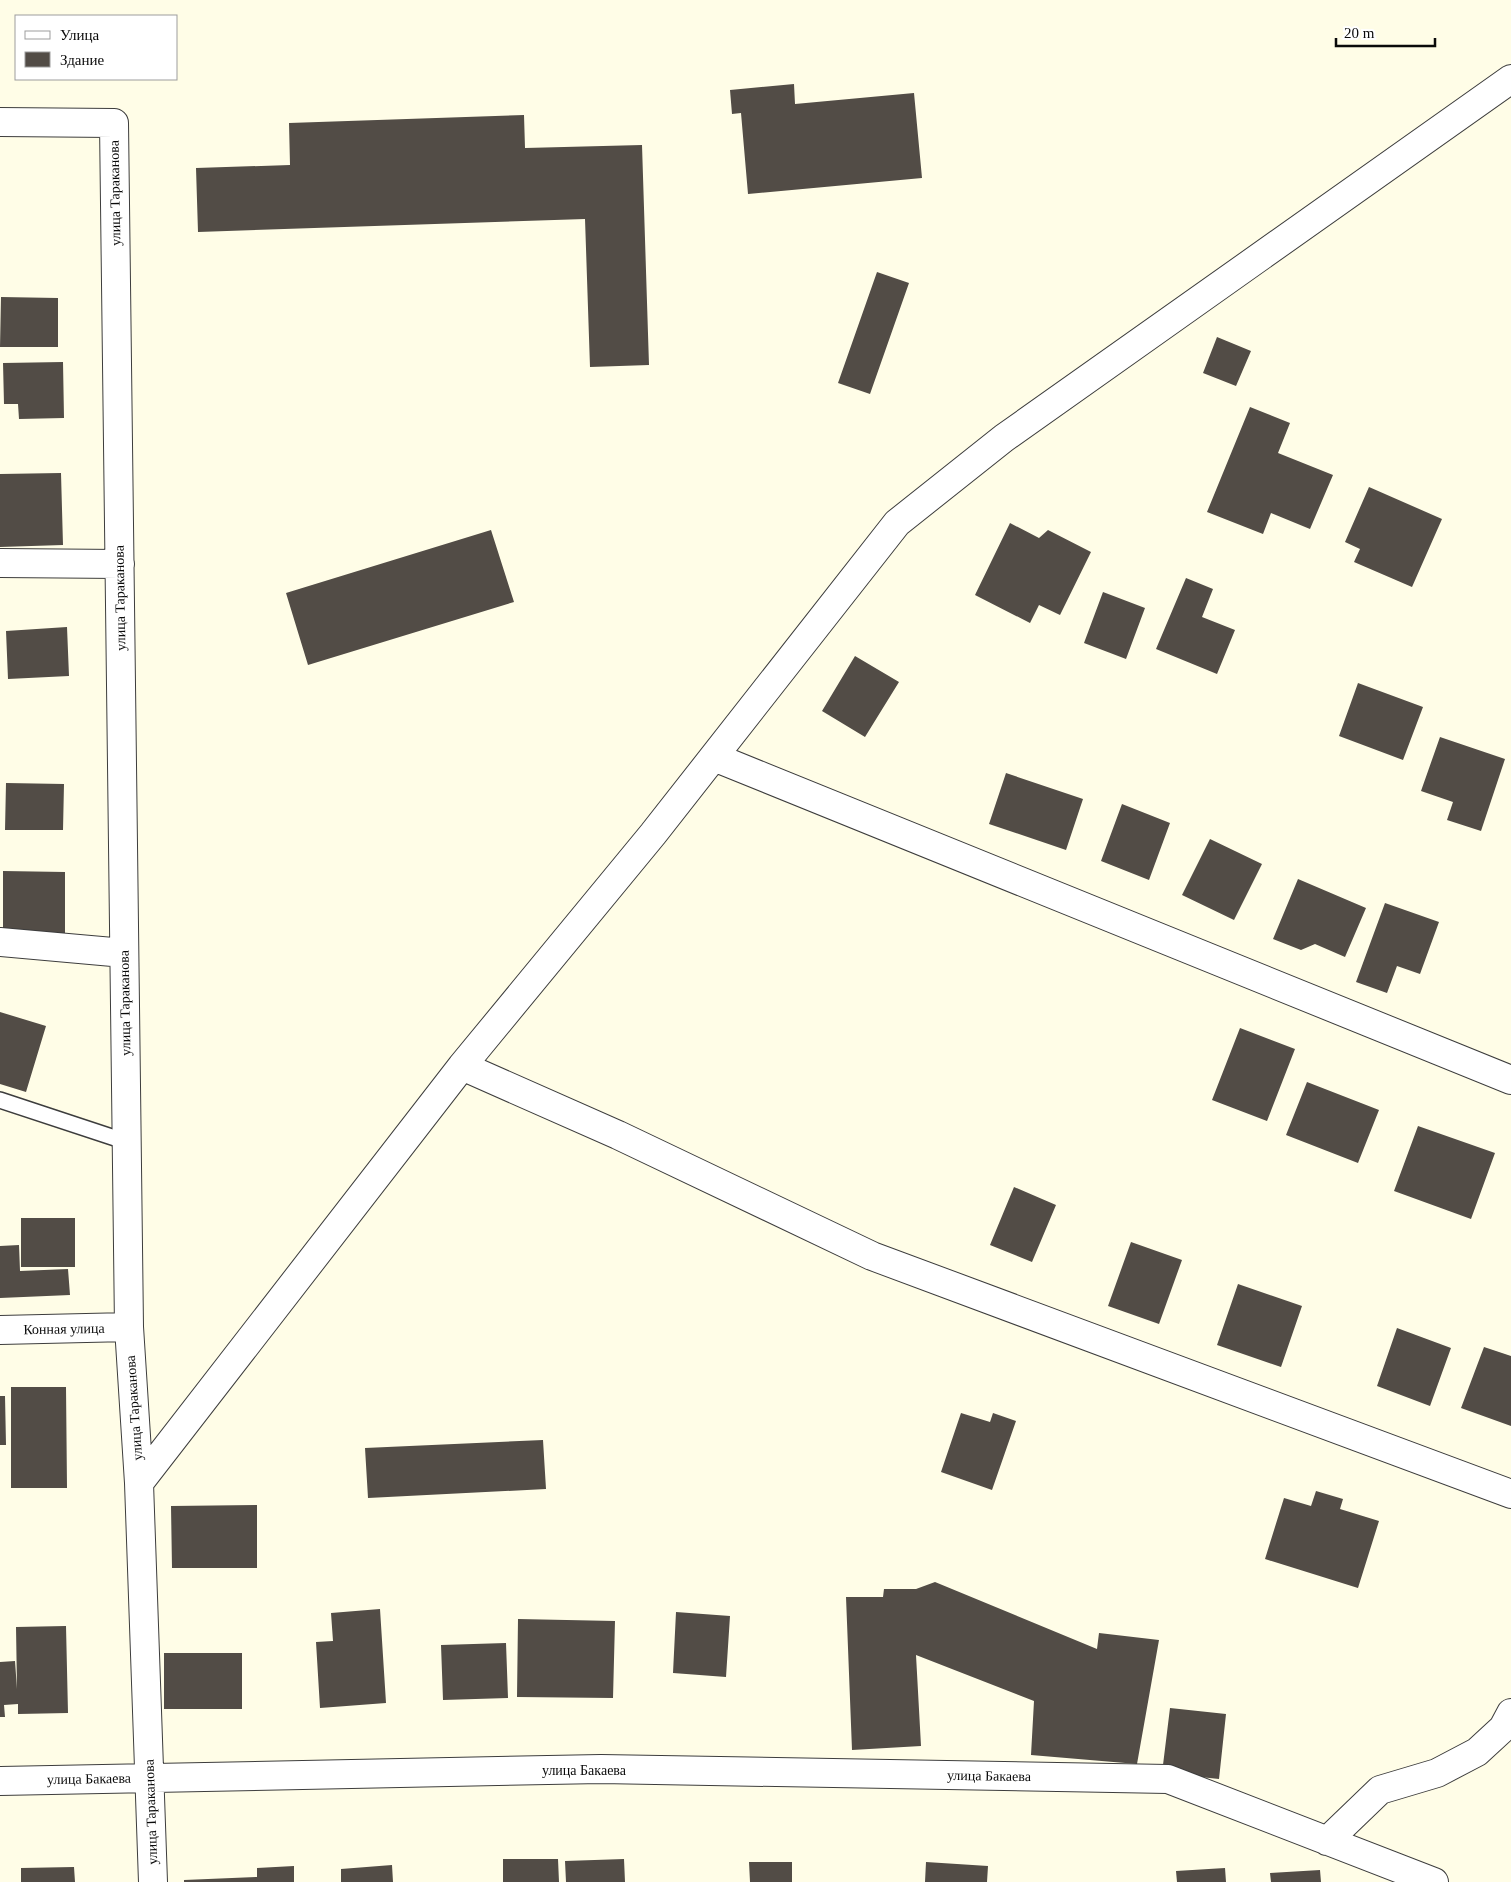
<svg xmlns="http://www.w3.org/2000/svg" width="1511" height="1882" font-family="Georgia,serif">
<rect width="100%" height="100%" fill="#fffde7"/>
<path fill="#524c46" d="M794,84L795,104L914,93L922,178L748,194L741,113L732,114L730,90Z
M524,115L525,148L642,145L649,365L590,367L585,219L198,232L196,168L290,165L289,123Z
M877,272L909,283L870,394L838,383Z
M1,297L58,298V347H0Z
M1217,337L1251,351L1236,386L1203,373Z
M63,362L64,418L19,419L18,404H4L3,363Z
M1250,407L1290,423L1278,453L1333,475L1310,529L1271,513L1263,534L1207,512Z
M61,473L63,545L0,547V474Z
M1369,487L1442,519L1412,587L1354,562L1360,549L1345,542Z
M1010,523L1039,538L1048,530L1091,552L1060,615L1039,605L1030,623L975,595Z
M491,530L514,602L308,665L286,593Z
M1186,578L1213,589L1202,617L1235,630L1217,674L1156,649Z
M1103,592L1145,608L1126,659L1084,643Z
M67,627L69,676L8,679L6,631Z
M855,656L899,682L865,737L822,711Z
M1358,683L1423,707L1403,760L1339,736Z
M1440,737L1505,759L1481,831L1447,820L1453,802L1421,791Z
M1006,773L1083,799L1066,850L989,824Z
M6,783L64,784L63,830H5Z
M1122,804L1170,823L1149,880L1101,861Z
M1210,839L1262,864L1234,920L1182,895Z
M3,871L65,872V934H3Z
M1298,879L1366,908L1345,957L1315,944L1301,950L1273,939Z
M1385,903L1439,922L1420,974L1397,966L1387,993L1356,982Z
M0,1012L46,1026L26,1092L0,1084Z
M1240,1028L1295,1049L1267,1121L1212,1100Z
M1307,1082L1379,1110L1358,1163L1286,1135Z
M1418,1126L1495,1153L1471,1219L1394,1191Z
M1014,1187L1056,1205L1032,1262L990,1245Z
M21,1218H75V1267H21Z
M1131,1242L1182,1260L1159,1324L1108,1306Z
M19,1245L20,1271L68,1269L70,1295L0,1298V1246Z
M1238,1284L1302,1306L1281,1367L1217,1345Z
M1397,1328L1451,1348L1430,1406L1377,1386Z
M1484,1347L1511,1356V1426L1461,1408Z
M11,1387H66L67,1488H11Z
M0,1396H5L6,1445H0Z
M961,1413L990,1422L993,1413L1016,1421L992,1490L941,1472Z
M543,1440L546,1489L368,1498L365,1448Z
M1316,1491L1343,1499L1340,1509L1379,1521L1358,1588L1265,1559L1284,1498L1311,1506Z
M257,1505V1568H172L171,1506Z
M935,1582L1097,1649L1099,1633L1159,1640L1137,1764L1031,1755L1034,1701L916,1655L921,1746L852,1750L846,1597H883L884,1589H916Z
M380,1609L386,1703L320,1708L316,1642L333,1641L331,1613Z
M676,1612L730,1616L726,1677L673,1673Z
M518,1619L615,1621L613,1698L517,1697Z
M66,1626L68,1713L18,1714V1704L4,1705L5,1717H0V1662L15,1661L17,1689L16,1627Z
M506,1643L508,1698L443,1700L441,1645Z
M164,1653H242V1709H164Z
M1170,1708L1226,1714L1219,1779L1162,1773Z
M503,1859H558L559,1882H503Z
M624,1859L625,1882H566L565,1861Z
M749,1862H792V1882H750Z
M926,1862L988,1866L987,1882H925Z
M392,1865L393,1882H341V1869Z
M294,1866V1882H184V1880L257,1877V1868Z
M74,1867L75,1882H21V1868Z
M1225,1868L1226,1882H1177L1176,1871Z
M1320,1870L1321,1882H1271L1270,1873Z"/>
<g fill="none" stroke-linecap="round" stroke-linejoin="round">
<g stroke="#3d3d3d" stroke-width="18">
<path id="service" d="M0,1100L127,1142"/>
</g>
<g stroke="#3d3d3d" stroke-width="30">
<path id="minor" d="M0,122L114,123L129,1327L139,1483L153,1882
M0,563L120,564
M714,757L1511,1080
M0,942L124,953
M462,1066L618,1135L872,1256L1511,1494
M0,1330L129,1327
M139,1483L462,1066L653,834L897,523L1004,438L1511,79
M0,1781L601,1769L1168,1779L1434,1882
M1327,1841L1380,1790L1437,1773L1477,1752L1503,1728L1511,1713"/>
</g>
<use href="#service" stroke="#fff" stroke-width="15"/>
<use href="#minor" stroke="#fff" stroke-width="28"/>
</g>
<g text-anchor="middle" dominant-baseline="central" stroke-width="5" stroke-linejoin="round" paint-order="stroke">
<g font-size="14" fill="#0a0a0a" stroke="#fff">
<text transform="translate(115 193) rotate(-91)">улица Тараканова</text>
<text transform="translate(120 598) rotate(-91)">улица Тараканова</text>
<text transform="translate(125 1003) rotate(-91)">улица Тараканова</text>
<text transform="translate(64 1329) rotate(-1)">Конная улица</text>
<text transform="translate(134 1408) rotate(-94)">улица Тараканова</text>
<text x="584" y="1770">улица Бакаева</text>
<text transform="translate(989 1776) rotate(1)">улица Бакаева</text>
<text transform="translate(89 1779) rotate(-1)">улица Бакаева</text>
<text transform="translate(151 1812) rotate(-92)">улица Тараканова</text>
</g>
</g>
<rect x="15" y="15" width="162" height="65" fill="#ffffff" stroke="#9d9d9d"/>
<rect x="25" y="31" width="25" height="8" fill="#ffffff" stroke="#9d9d9d"/>
<text x="60" y="40" font-size="15" fill="#0a0a0a">Улица</text>
<rect x="25" y="52" width="25" height="15" fill="#524c46" stroke="#9d9d9d"/>
<text x="60" y="65" font-size="15" fill="#0a0a0a">Здание</text>
<path d="M1336 38v8h99v-8" fill="none" stroke="#0a0a0a" stroke-width="2.5"/>
<text x="1344" y="38" font-size="15" fill="#0a0a0a" stroke="#ffffff" stroke-width="4" paint-order="stroke">20 m</text>
</svg>
